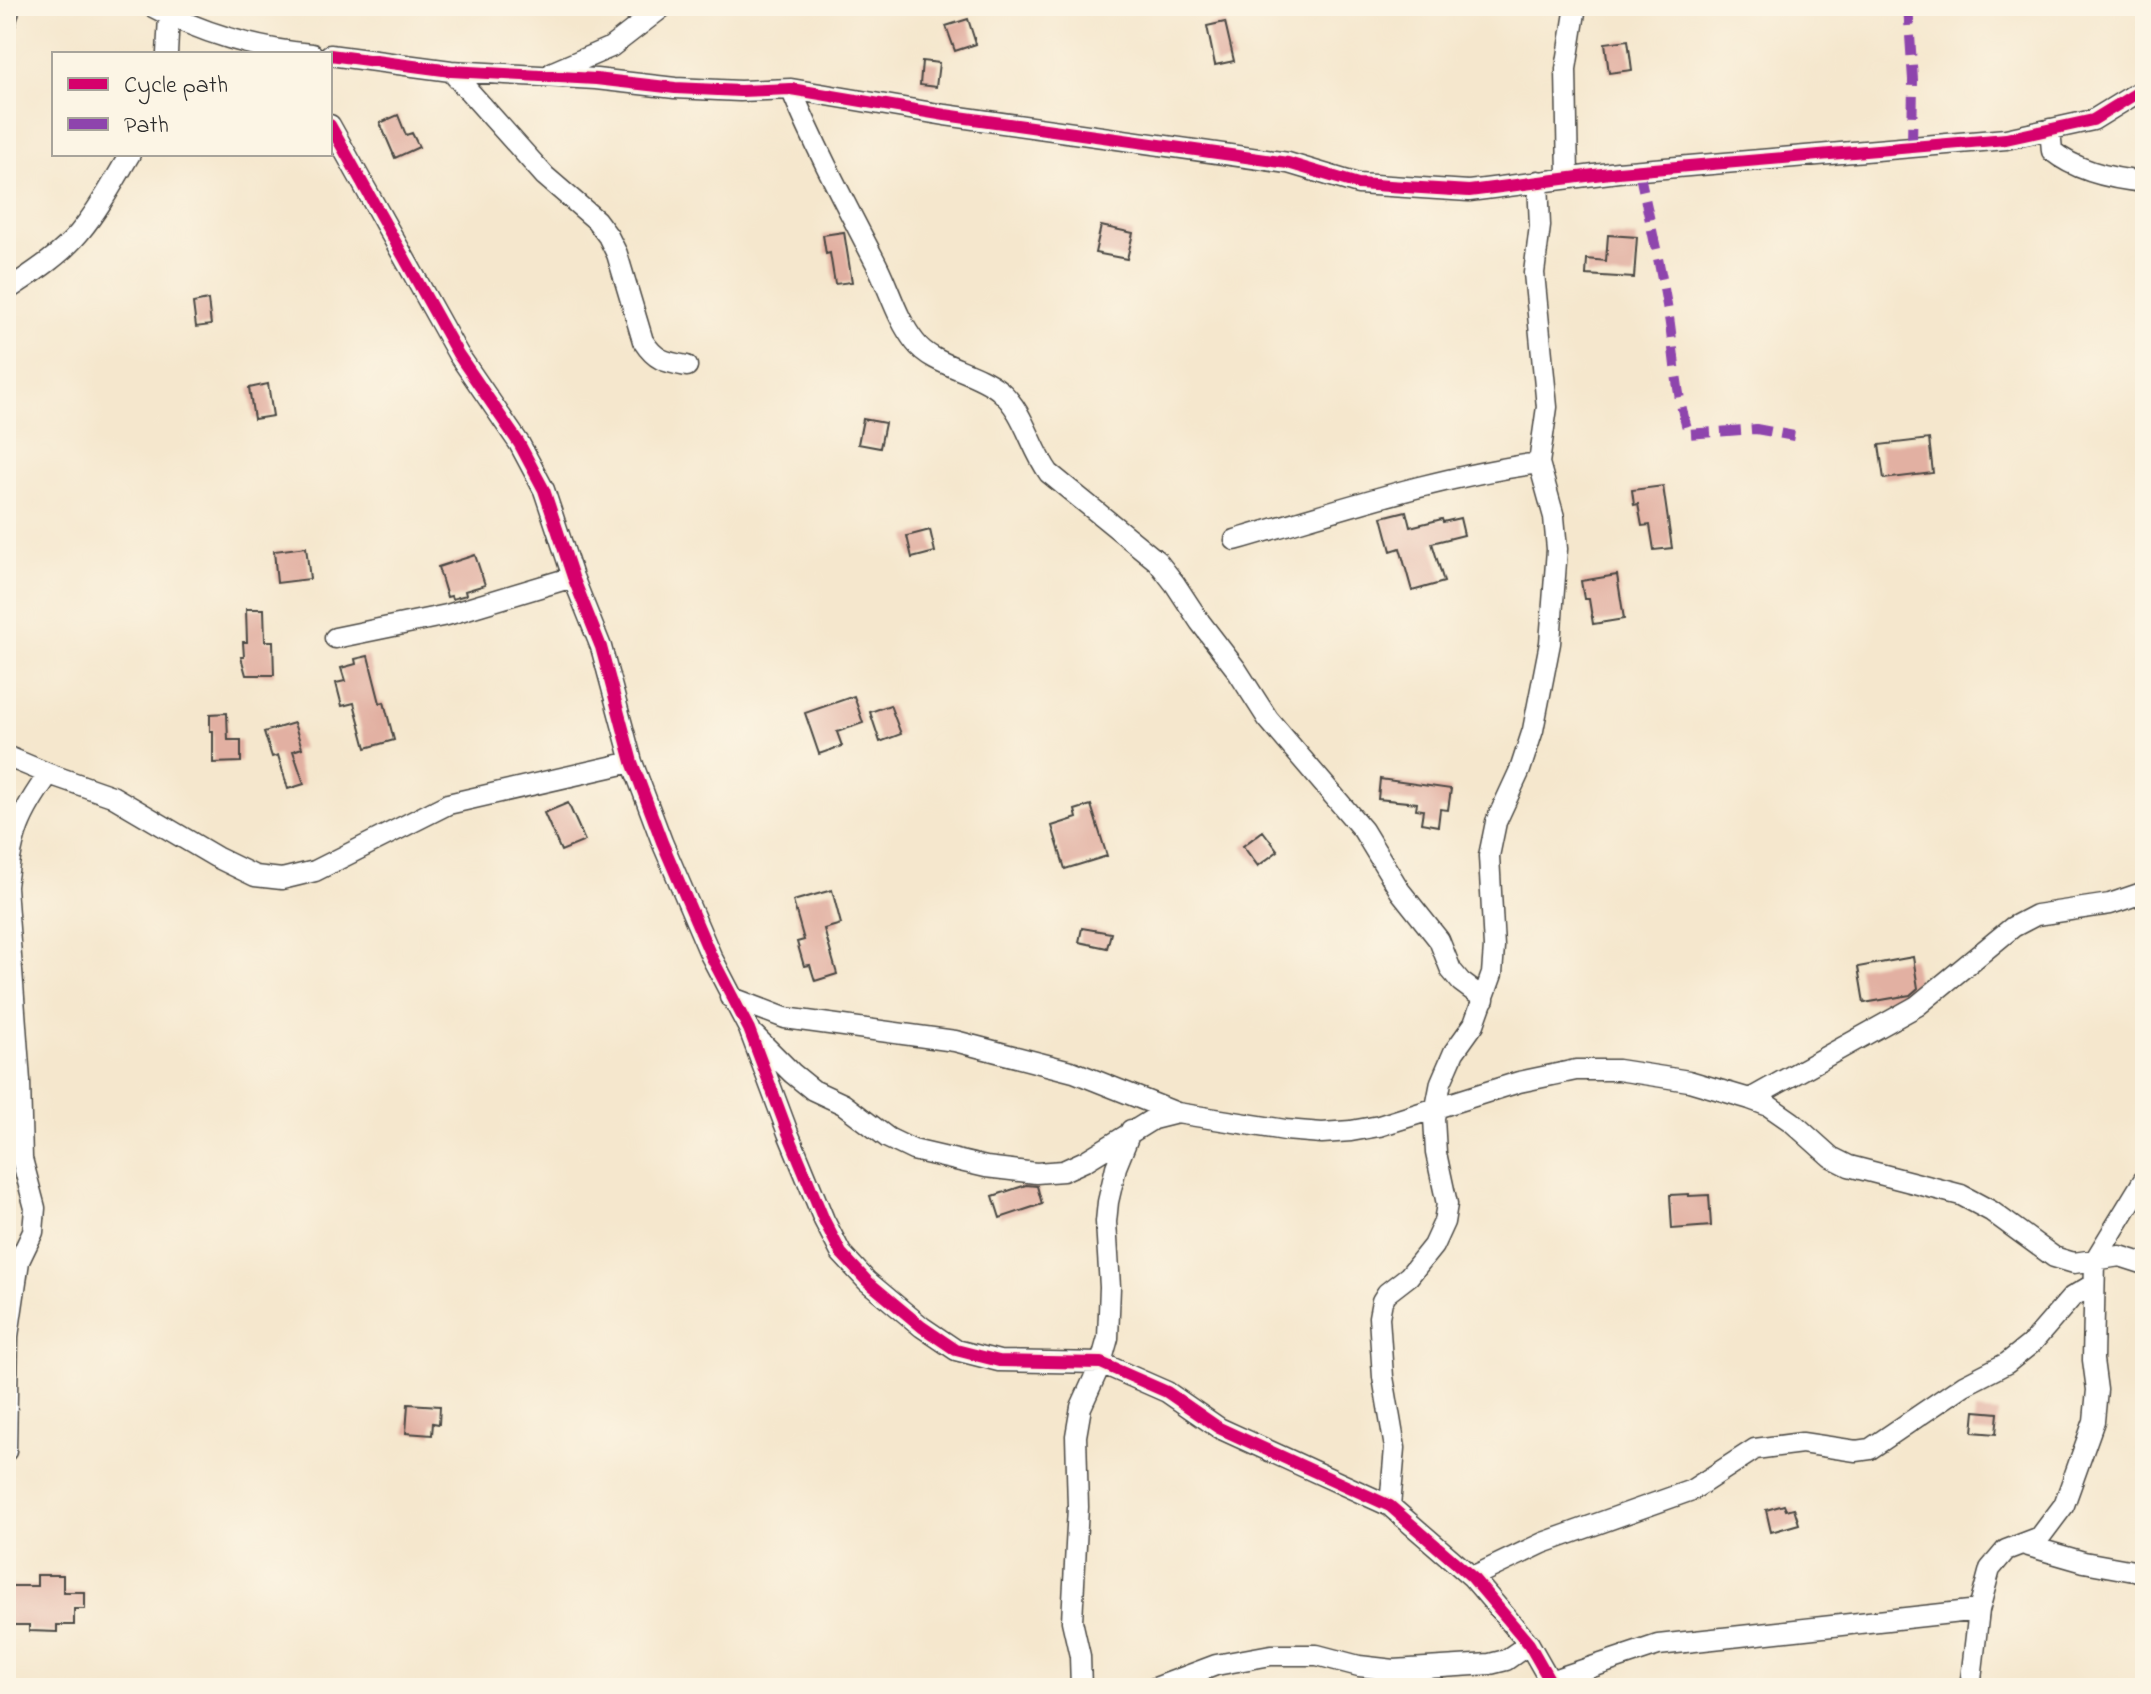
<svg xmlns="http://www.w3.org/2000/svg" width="2151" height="1694" font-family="'Indie Flower',sans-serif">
<rect width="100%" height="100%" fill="#fcf5e5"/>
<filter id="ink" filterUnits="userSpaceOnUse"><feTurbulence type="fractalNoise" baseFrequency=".0125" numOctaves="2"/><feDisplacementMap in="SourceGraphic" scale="16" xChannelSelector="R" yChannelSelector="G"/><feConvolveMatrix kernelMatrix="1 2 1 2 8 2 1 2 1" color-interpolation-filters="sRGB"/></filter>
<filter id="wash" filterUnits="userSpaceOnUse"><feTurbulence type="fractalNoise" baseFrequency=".006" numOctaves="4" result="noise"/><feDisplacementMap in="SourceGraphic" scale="32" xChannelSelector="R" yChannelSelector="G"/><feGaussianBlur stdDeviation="1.8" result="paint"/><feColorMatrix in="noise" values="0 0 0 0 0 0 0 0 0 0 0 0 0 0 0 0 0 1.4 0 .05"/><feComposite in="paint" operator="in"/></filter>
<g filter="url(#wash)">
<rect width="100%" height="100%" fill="#f5e7cd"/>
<g id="blocks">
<path fill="#e2b0a2" d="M968,19L976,44L955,51L946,26Z
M1225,22L1234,61L1215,65L1207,26Z
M1628,40L1632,70L1609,73L1605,43Z
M922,61L939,63L936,87L920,85Z
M398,115L406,135L412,133L419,147L395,158L380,123Z
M1101,226L1133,233L1127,259L1095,253Z
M844,232L852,282L835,284L830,253L826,254L823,235Z
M1608,235L1637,237L1634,278L1586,275L1587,259L1606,261Z
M208,300L211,325L196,327L193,303Z
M268,384L273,416L254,419L249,388Z
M863,419L885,423L880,448L858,444Z
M1929,439L1933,473L1884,479L1879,445Z
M1663,486L1672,548L1654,550L1650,525L1642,526L1638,504L1634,505L1632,490Z
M1406,511L1410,527L1442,519L1443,522L1460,518L1464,535L1432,543L1444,582L1412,591L1400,548L1391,551L1382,517Z
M930,530L935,552L912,558L907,536Z
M306,547L310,579L277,583L274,551Z
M475,555L485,585L465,591L466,595L452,599L451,596L447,597L438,567Z
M1617,575L1624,619L1593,624L1589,599H1584L1581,581Z
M246,609H264L265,641H273L274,675H246L241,657H244L243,642H247Z
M368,656L380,703L384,702L394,740L366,748L354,703L342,706L336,683L345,681L341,668L356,664L355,659Z
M854,696L863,723L837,732L842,746L819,754L805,713Z
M890,705L901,734L880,742L870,712Z
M227,713L228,740H241V762L213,763V731H210V714Z
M294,723L302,748L293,751L304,784L288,789L278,755L272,757L264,732Z
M1380,779L1451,789L1448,810L1440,809L1438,826L1421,823L1423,810L1416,809L1417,803L1378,799Z
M568,803L585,841L561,851L544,813Z
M1091,805L1107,856L1065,869L1052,826L1077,818L1075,810Z
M1263,831L1278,851L1258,866L1243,846Z
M832,890L841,924L824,929L837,974L815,981L810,965L804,966L797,942L804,940L793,901Z
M1082,928L1111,933L1107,948L1079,942Z
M1913,957L1918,988L1910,995L1864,1003L1858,967Z
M1026,1185L1037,1186L1042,1204L1000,1218L993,1196Z
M1689,1194V1196L1709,1195L1711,1226L1672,1229L1670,1195Z
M408,1404L440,1406L439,1424L433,1423L432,1435L406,1433Z
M1975,1411L1998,1413L1996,1434L1973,1432Z
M1784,1505L1786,1510L1794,1508L1799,1524L1771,1532L1766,1510Z
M37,1575H63V1592H85V1609H74V1625H57V1632L29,1631V1625H6V1586H37Z"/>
</g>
</g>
<g filter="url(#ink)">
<use href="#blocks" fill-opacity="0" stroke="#494743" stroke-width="2"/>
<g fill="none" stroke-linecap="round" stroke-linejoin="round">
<g stroke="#494743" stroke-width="23">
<path id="street" d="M151,6C199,32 258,50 312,54
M6,21L10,6
M167,54L169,16
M330,55L451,71L596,79L675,88L740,91L791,89L945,115L1288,163L1358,184L1469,191L1618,172L2006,139L2093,120L2145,88
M451,71L545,176L596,220L608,236L617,254L643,341C656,361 665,362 687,366
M553,72L611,47L664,6
M791,89C816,149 847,207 877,265C890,291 897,319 915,342C933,366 974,370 999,390C1025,412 1030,447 1049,473L1157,561L1175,584L1200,622L1236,669L1268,719L1363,830L1400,891L1439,940L1451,970L1461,982L1484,999
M330,125L458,354L519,443L544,490L573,577L601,647L632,762L662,842L711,956L749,1029L788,1133L824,1220L841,1253L867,1281L922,1327L956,1350L999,1361L1101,1363L1167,1392L1219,1428L1390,1506L1472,1577L1529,1644L1554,1688
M2050,129L2052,151C2078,172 2113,179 2145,182
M1568,178L1566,69L1576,6
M6,291C31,274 60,256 79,233C99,209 114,181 130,154
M1235,540C1336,511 1435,477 1539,463
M335,638L447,615L573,577
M6,756L49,774L112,796L216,857L255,876L282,879L315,871L448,804L632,762
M6,886C12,835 19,815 49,774
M6,887L20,1081L22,1159L35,1208L33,1232L19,1261L8,1336L6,1451
M730,997L785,1018L955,1041L1074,1072L1177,1113
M754,1035L792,1073L813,1090L843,1104L888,1138L913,1150L986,1167L1036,1173L1063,1171L1085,1161L1153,1119L1177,1113L1285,1130L1322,1133L1351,1131L1379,1126L1519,1082L1576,1070H1618L1689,1081L1750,1099L1769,1106L1792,1122L1831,1157L1849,1166L1961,1195L1991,1211L2054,1257L2074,1263L2120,1256L2145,1264
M1750,1099L1917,1006L2013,927L2036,915L2110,904L2145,892
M1390,1506L1395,1448L1383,1377L1379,1317L1382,1301L1387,1293L1409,1276L1433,1246L1444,1222L1447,1204L1436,1153L1434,1118L1441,1082L1454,1052L1474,1024L1492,974L1494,947L1489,856L1496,822L1520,770L1533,730L1550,643L1557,549L1554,517L1539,463L1547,407L1534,273L1540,226L1538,181
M2025,1545L2084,1562L2145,1573
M1472,1577L1543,1543L1692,1490L1755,1449L1802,1443L1856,1451L1870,1449L1964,1385L2007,1363L2032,1343L2072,1297L2094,1284
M1550,1681L1658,1645L1979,1610
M1081,1688L1080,1656L1072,1621L1078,1507L1076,1436L1081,1407L1101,1363L1108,1338L1110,1287L1106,1222L1108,1202L1116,1167L1131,1130
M1155,1688L1216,1665L1271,1655H1317L1359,1666L1394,1670L1490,1664L1506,1660L1529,1644
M1970,1688L1979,1610L1990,1569L2006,1550L2040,1537L2064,1505L2094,1421L2097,1390L2093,1360L2095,1260L2145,1178"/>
</g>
<use href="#street" stroke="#fff" stroke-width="20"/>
<path stroke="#8e44ad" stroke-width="10" stroke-dasharray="20 10" stroke-linecap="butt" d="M1908,6L1913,80L1912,147
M1639,171C1649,217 1660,264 1668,311C1675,353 1675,393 1689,434L1756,429L1794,436"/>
<g stroke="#fcf5e5" stroke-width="17">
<path id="cycleway" d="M330,55L451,71L596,79L675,88L740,91L791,89L945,115L1288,163L1358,184L1469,191L1618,172L2006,139L2093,120L2145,88
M330,125L458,354L519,443L544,490L573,577L601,647L632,762L662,842L711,956L749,1029L788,1133L824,1220L841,1253L867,1281L922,1327L956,1350L999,1361L1101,1363L1167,1392L1219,1428L1390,1506L1472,1577L1529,1644L1554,1688"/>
</g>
<use href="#cycleway" stroke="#d6006c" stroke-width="12"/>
</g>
</g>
<rect width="2151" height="1694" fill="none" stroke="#fcf5e5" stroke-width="32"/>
<rect x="52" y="52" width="280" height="104" fill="#fcf5e5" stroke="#a8a49b" stroke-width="2"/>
<rect x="68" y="78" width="40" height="12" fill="#d6006c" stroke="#a8a49b" stroke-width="2"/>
<text x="124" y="92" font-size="24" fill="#2b2b2b">Cycle path</text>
<rect x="68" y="118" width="40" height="12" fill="#8e44ad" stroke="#a8a49b" stroke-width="2"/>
<text x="124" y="132" font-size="24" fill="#2b2b2b">Path</text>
</svg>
